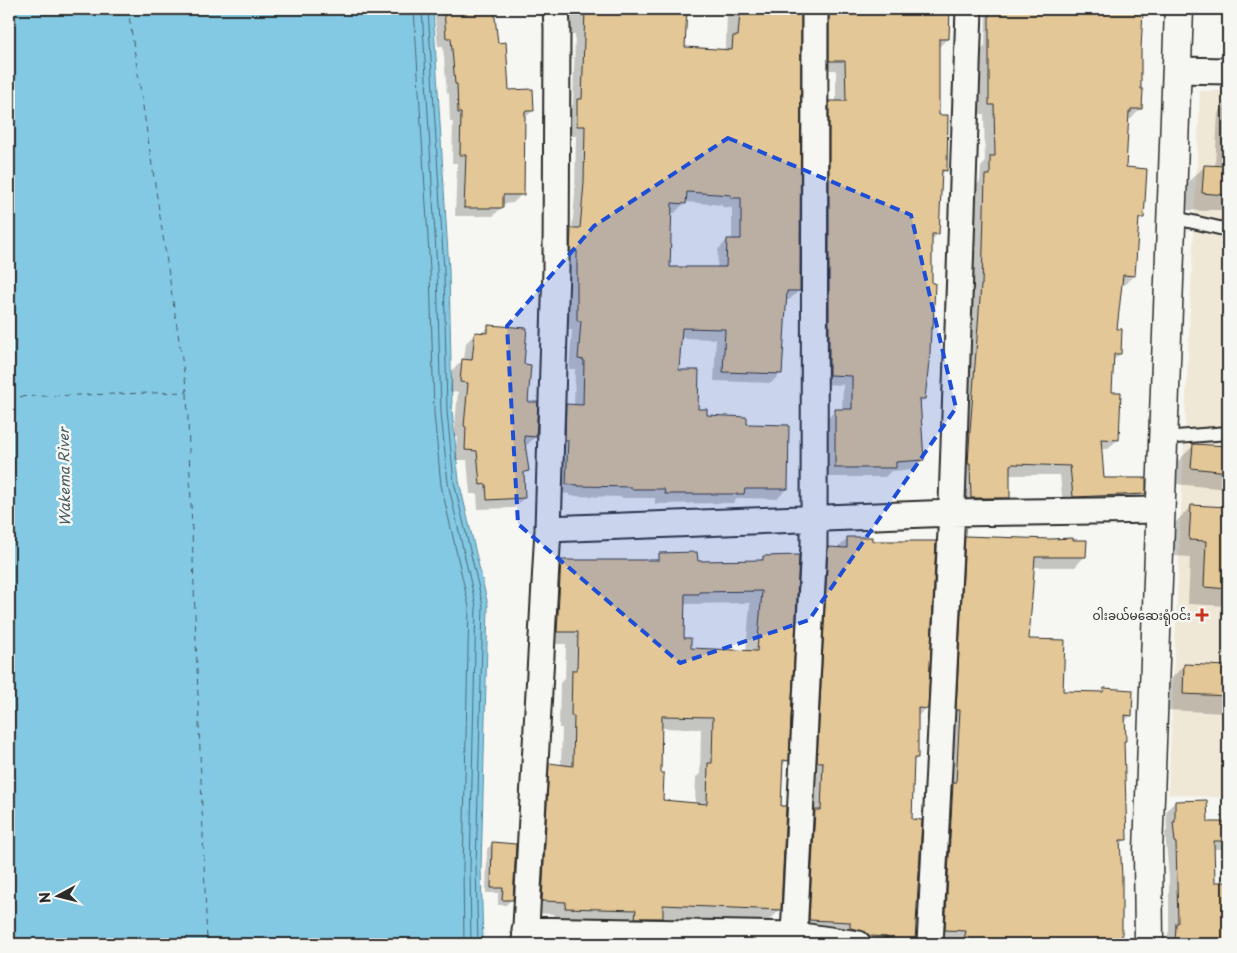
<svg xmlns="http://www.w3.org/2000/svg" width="1237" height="953" font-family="'Playpen Sans','Noto Sans Myanmar',sans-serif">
<rect width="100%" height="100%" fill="#f6f6f2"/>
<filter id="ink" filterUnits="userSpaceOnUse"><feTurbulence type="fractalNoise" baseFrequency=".02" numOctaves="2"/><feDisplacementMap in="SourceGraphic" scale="10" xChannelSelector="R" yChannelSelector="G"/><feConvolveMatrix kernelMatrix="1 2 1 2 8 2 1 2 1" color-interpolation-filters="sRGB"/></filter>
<g filter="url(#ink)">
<path fill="#f0e8d7" d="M1200,91H1228V798L1168,794Z"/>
<path fill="#83c9e4" stroke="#608a9a" d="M9,9H433L449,270L452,411L459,481L488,605L481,869L483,944H9Z"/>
<path fill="#0003" fill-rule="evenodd" d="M434,9H492L497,44L508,92L533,110L523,120L522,194L513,203L502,204V207L493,216H455L457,163H452L453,122H450L449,93H447L443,46H438Z
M574,9H686L684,48L723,50L726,45L727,9H799V291L789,300H785L781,373L771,383L714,381L716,339L680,338L678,371L696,410L706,416L746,426L787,489L777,499L738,498L733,503L655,504V498H622V497L569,496V494L556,493L557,415L567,405L574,406L575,369H569L572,330H568V261L561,239L572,229L575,194L576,136H568V110L573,104L575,35H568V14ZM685,202L722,205V207L732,208V240H727L718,250L717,268H668L671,213H675Z
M815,9H950L948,38L938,48V116L946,170L940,176L938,234L931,241L932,327L929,330L924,399L919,404L923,460L913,470L891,471L885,477H826V420L836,410H842L843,385L819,384L820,112L830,102L836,103V70H820Z
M986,9H1142L1140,109L1131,119H1128L1125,169L1143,217L1137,223L1134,275L1124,285H1120L1115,330L1120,354L1112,361L1111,393L1118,439L1108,449H1101L1103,480L1144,493L1134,503L1063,506L1060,475H1009V497L999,507L962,508L971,296L973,294L976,186L980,181L981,167L985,163L984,114H980V51L985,46Z
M1228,102V210H1209L1207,211L1186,210L1188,182L1205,166H1215L1218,113Z
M489,326L523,365L527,403L535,437L524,448L527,471L523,476L524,498L514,508L478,509L477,494H470L467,460H455L457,436H454L458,392H450L452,370L464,360L466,343L476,333L481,334Z
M1194,445L1228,449V489L1175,484L1177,462Z
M1191,506L1228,508V606L1188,604L1190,557L1173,556L1175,523Z
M966,537L1085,556L1075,567H1033L1028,641L1062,692L1101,693L1104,690L1131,715L1124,722L1125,740L1123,743L1125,840L1119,846L1121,877L1120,944H956V941L936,940L956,547Z
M848,538L926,708L917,717V758L912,762L911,820L914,941L910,944H857L799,931L818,559L829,548L837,549Z
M660,555L696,562H759L763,557L787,760L782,766L780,910L767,922L661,918L649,930L553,920L554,914L530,913L537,777L550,765L561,766L562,728H559L560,683L565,678L566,644H545L549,574L562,561L653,562ZM750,603L746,652L690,649L683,639L684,606L687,604ZM660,728L701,729L700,774L696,777L695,804L662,802L660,774Z
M1184,665L1228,667V711L1226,713L1167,710L1168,682Z
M1175,802L1207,824L1228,823V844L1223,849H1213L1214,884H1228V944H1167L1168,933L1169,932V878L1165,832L1167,831L1166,811Z
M493,843L512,899L506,905H498V893H486L487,849Z"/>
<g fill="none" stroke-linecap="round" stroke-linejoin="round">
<path stroke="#4e6a75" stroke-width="1" d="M414,9L430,270L434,413L441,485L469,607L463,868L464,944
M422,9L437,270L441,413L448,483L476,606L470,868L471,944
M428,9L444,270L447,412L454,482L483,606L476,868L478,944"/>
<path stroke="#455a62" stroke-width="1" stroke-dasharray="6 5" stroke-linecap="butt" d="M187,393L207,944
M9,397L187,392L128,9"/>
</g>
<path fill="#e3c797" stroke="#2b2b2b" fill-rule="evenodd" d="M444,9H494L498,43L506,42L509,90L533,89L534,111H525L524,195H503V208H464L466,155H460L461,113H458L457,84H455L451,38H446Z
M585,9H687L685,47L732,50L733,36H738L740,12L761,13V9H801L800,291H787L782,374L723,372L725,329L682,328L679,370H699L698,409H707V415L747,417V424L789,425L788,489H745L744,494H665L664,489H631V487L578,486V485L566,484L568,440H565L566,404L583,405L584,360L578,359L581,321H577V251L570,252L571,228H580L584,183L585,126H577V99H582ZM687,192L731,195V198H741V239H727L726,267H670L672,203L686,204Z
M829,9H950L949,39H939V115H948L947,171L942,170L939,234H932V283H935L933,328H931L930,353L925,399H920L924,460L896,462V468H835V409H852V376L829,375V101H846L845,61H829Z
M989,9H1128L1143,10L1141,49V89H1143L1142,109H1131V112H1129L1126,167L1147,169L1144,218H1139L1135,276L1123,275L1117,329H1122L1121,354H1114L1112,392H1121L1119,440L1101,439L1104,478H1146V494L1073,497L1070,466L1013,464L1010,465V498H971L970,464H968L970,431L981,285H982L985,175H990V156H995L994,105H989Z
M1204,165L1227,166L1225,195L1202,193Z
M488,325L527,328L524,364L531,365L528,402H538L536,437L524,436L529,471L524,472L525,498L487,500L486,484L480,485L477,451L465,450L466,427L464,426L468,383L460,382L462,359L472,360L475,332L488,333Z
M1193,444L1228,446V472L1191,468Z
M1191,505L1228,507V589L1204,587L1206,541L1189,540Z
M965,536L1050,539L1073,538V540H1087L1086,557H1035L1029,639L1065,640L1063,691L1103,692L1104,688L1133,690L1132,716L1125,715L1126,741H1124L1127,840H1120L1122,877V944H998L964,939L966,931L945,930L953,783H956L960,710H956Z
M847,537H872V541H936L928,709L918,708V758H914L912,819L922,820L915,941L887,940V937L870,936L866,932L860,930L850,928V922L809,920L815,810H821L823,762H817L828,547L847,548Z
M697,552L698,561L763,560V556L799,555L789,761L783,760L781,806H786L781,910L663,905V918H635L636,910L565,908L566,902L542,901L549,763L573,766L574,716H571L572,670H577L578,632H557L561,560H659V553ZM762,591L757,651L691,648V638H684L685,594H699V592ZM662,716L713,717L712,763H708L707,804L663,800L664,773H661Z
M1184,664L1228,666V696L1183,694Z
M1207,800L1208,822H1228V841H1214L1215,882H1228V944H1175L1176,923H1178L1176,843H1175L1173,822H1175V801Z
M492,842L516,844L513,900H502L503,888H491Z"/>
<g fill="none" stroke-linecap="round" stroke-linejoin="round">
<g stroke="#2b2b2b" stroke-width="16">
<path id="service" d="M1171,217L1228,230
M1163,438L1228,433"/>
</g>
<g stroke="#2b2b2b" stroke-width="29">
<path id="minor" d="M1177,70L1228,71
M548,529L952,513L1161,510
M525,930L794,935L858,944
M525,944L548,529L556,269L557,28L556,9
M795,944L794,935L814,544L815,9
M930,944L951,531L969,9"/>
</g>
<g stroke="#2b2b2b" stroke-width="31">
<path id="tertiary" d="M1149,944L1148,851L1179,9"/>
</g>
<use href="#service" stroke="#f6f6f2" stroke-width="12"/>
<use href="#minor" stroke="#f6f6f2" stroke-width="25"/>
<use href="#tertiary" stroke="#f6f6f2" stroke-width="28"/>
</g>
</g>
<path fill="#1d4ed8" fill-opacity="0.2" stroke="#1d4ed8" stroke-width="4" stroke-dasharray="10 6" stroke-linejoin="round" d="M728,138L911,215L956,408L809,620L680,663L518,524L507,326L594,226Z"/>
<path fill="#c8321e" stroke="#f6f6f2" stroke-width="2" d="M1199.5 607.5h5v5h5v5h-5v5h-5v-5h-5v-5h5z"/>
<g text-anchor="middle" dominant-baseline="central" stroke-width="5" stroke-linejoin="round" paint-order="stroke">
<g font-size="12" fill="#2b2b2b" stroke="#f6f6f2" text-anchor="end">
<text x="1191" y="615">ဝါးခယ်မဆေးရုံဝင်း</text>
</g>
<g font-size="14" font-style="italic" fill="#455a62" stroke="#f6f6f2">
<text transform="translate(64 477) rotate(-91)">Wakema River</text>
</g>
</g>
<rect width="1237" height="953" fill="none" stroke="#f6f6f2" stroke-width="30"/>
<rect x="15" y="15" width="1207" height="923" fill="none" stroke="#2b2b2b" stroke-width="2" filter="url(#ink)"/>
<g transform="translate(58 896) rotate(263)" stroke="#f6f6f2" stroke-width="4" paint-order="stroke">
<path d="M0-4L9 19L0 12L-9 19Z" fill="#2b2b2b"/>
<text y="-8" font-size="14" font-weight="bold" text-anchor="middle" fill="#2b2b2b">N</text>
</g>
</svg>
